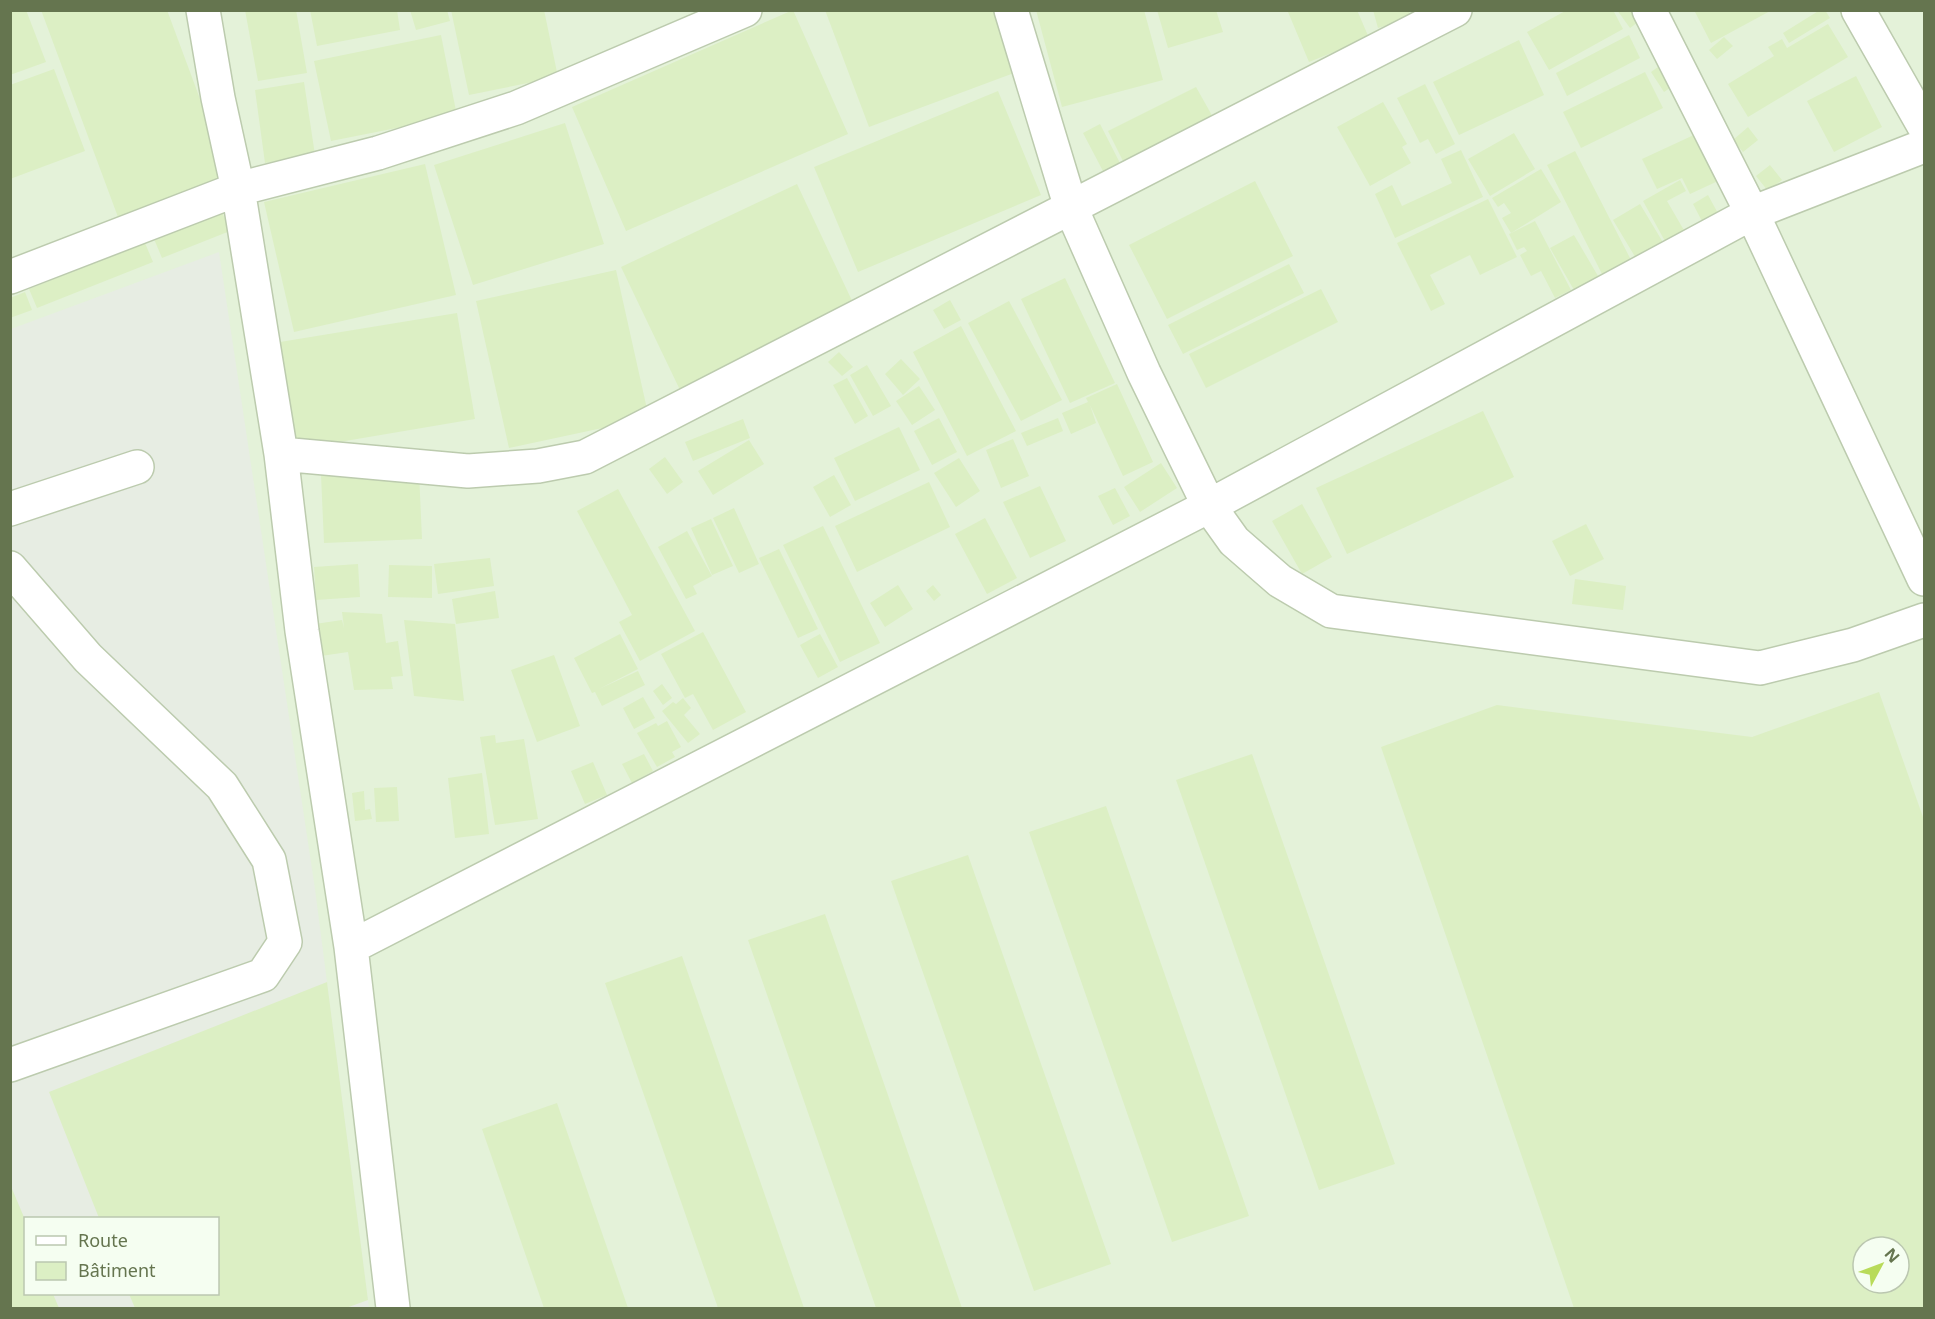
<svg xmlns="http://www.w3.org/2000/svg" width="1935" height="1319" font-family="'Noto Sans',sans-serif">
<rect width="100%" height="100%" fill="#f0fbea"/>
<path fill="#e4f2d9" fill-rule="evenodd" d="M10,11H1924V1308H11ZM26,1218H218V1294H26ZM1863,1247H1899V1283H1863Z"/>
<path fill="#e7ede3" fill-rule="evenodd" d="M219,252L315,889L369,1308H11V329ZM26,1218H218V1294H26Z"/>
<path fill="#dcefc4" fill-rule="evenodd" d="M10,10H26L46,62L10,75Z
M41,10H167L229,177L118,217Z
M245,10H296L307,73L258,81Z
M310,10H397L400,30L317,46Z
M410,10H447L450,21L416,30Z
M451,10H544L558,77L469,95Z
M793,10L848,134L626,231L572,107Z
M825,10H999L1022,70L869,127Z
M1036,10H1144L1163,80L1062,107Z
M1157,10H1216L1223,32L1168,48Z
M1291,10H1357L1369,38L1309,62L1288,12Z
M1373,10H1409L1411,18L1378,28Z
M1567,10H1613L1623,29L1549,70L1527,32Z
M1617,10H1634L1641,20L1630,28Z
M1694,10H1772L1711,43Z
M1820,10H1825L1830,18L1789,43L1783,33Z
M1828,24L1848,57L1748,117L1728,84L1774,56L1768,47L1782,39L1787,48Z
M441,35L457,116L331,141L314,61Z
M1629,35L1640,58L1567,96L1556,73Z
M1724,37L1733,46L1717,59L1709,50Z
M1519,40L1544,95L1459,135L1433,82Z
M1662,64L1676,84L1664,92L1651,72Z
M54,69L85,151L10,179V85Z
M1645,72L1663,108L1581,148L1563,112Z
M1856,76L1882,127L1834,152L1807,101Z
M304,82L315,155L265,163L255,90Z
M1425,84L1455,144L1436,154L1428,139L1420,143L1397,98Z
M1196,87L1214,119L1125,165L1108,131Z
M998,91L1041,195L858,272L814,167Z
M1383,102L1407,144L1402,147L1411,163L1370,186L1337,127Z
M565,123L604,244L473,285L434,165Z
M1100,124L1121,165L1104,173L1083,133Z
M1748,127L1758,140L1743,152L1733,140Z
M1514,133L1535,169L1490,196L1468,159Z
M1696,134L1718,181L1690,194L1682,178L1657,189L1642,159Z
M1461,150L1483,197L1395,238L1375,194L1392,185L1402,206L1452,183L1441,159Z
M1575,151L1631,260L1602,274L1547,165Z
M425,164L456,295L294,332L264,202Z
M1770,165L1782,180L1768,191L1756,176Z
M1541,169L1561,202L1511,233L1502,218L1511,213L1504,203L1498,207L1492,198Z
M1680,180L1686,191L1667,201L1685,232L1666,243L1643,201Z
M1255,181L1293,256L1167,319L1129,245Z
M797,184L855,307L680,390L621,267Z
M1708,195L1720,217L1704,225L1693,204Z
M1488,199L1517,257L1480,275L1470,255L1430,275L1445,304L1431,311L1397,243Z
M1640,204L1664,244L1637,260L1613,220Z
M222,212L230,231L162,258L154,239Z
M1535,221L1571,290L1555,298L1541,271L1531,276L1520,255L1527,251L1524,247L1517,250L1509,234Z
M1574,235L1598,276L1574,290L1550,248Z
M145,243L153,262L37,308L29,289Z
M1289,264L1304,293L1183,354L1168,325Z
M616,270L649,418L509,448L476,301Z
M1065,278L1115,383L1070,403L1021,299Z
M1321,289L1338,322L1206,388L1189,354Z
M25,292L32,310L10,318V298Z
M950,300L961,320L944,329L933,310Z
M1009,301L1062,400L1021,421L968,323Z
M457,313L475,419L298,449L280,342Z
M961,326L1016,431L967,456L913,352Z
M839,352L853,367L842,376L828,362Z
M901,359L920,379L903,395L885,374Z
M867,365L891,406L873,416L850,375Z
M847,378L868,416L855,424L833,385Z
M1117,384L1153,462L1123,476L1090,405L1096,423L1071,434L1062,413L1088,402L1086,398Z
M919,386L935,410L912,425L896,401Z
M1483,411L1514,477L1347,554L1316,488Z
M939,418L957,452L932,465L914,431Z
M1058,418L1063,431L1027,446L1021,433Z
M743,419L750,438L693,461L685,442Z
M899,427L920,470L855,501L834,458Z
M1013,439L1029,476L1001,488L986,450Z
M749,440L764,464L713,495L698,471Z
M665,457L683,482L667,494L649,469Z
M959,458L980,491L956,507L934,473Z
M1161,463L1177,488L1140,512L1124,487Z
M419,472L422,539L324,543L321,475Z
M834,475L851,505L830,517L813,487Z
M929,482L950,527L857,572L835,526Z
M1040,486L1066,541L1030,558L1003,502Z
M1115,488L1130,516L1113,525L1098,496Z
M618,489L695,631L640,661L619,622L632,615L577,511Z
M1302,504L1332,557L1302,574L1272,521Z
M734,508L759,564L739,573L713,518Z
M985,518L1017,578L987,594L955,534Z
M711,519L733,566L712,575L691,528Z
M1586,524L1604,559L1570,576L1552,541Z
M823,526L880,643L840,662L783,545Z
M687,531L712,576L693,586L697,594L686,599L658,547Z
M779,549L818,629L798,638L759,558Z
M490,558L494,586L438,594L434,564Z
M358,564L360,597L316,600L314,567Z
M389,565L432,566V598L388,597Z
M1575,579L1626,586L1623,610L1572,604Z
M898,585L913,609L885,627L870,603Z
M933,585L941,595L934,601L926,591Z
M495,591L499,618L456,624L452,599Z
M342,612L382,614L386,643L398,641L403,676L391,677L393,689L354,690L348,652L321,656L315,624L342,620L344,628Z
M404,620L455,624L464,701L414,696Z
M703,632L746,712L713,730L693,694L685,698L661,654Z
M620,634L638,669L599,689L638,671L645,685L602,706L595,692L592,693L574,658Z
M820,634L838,667L818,678L800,645Z
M554,655L580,726L537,742L511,670Z
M662,684L672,698L663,705L653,691Z
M1879,692L1924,820V1308H1574L1381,747L1497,705L1752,737ZM1863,1247H1899V1283H1863Z
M643,697L655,718L634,729L623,708Z
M683,698L691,708L684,715L700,734L688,743L662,711L673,702L676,704Z
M667,721L681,747L672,752L675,757L657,767L637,733L656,723L658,726Z
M495,735L496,743L524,739L538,819L495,825L480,737Z
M644,754L653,771L632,783L622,764Z
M1252,754L1395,1164L1319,1190L1176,780Z
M593,762L607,795L585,804L571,771Z
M482,773L489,834L455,838L448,778Z
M397,787L399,821L376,822L374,788Z
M364,791L365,810L370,809L372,819L355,821L352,793Z
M1106,806L1249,1216L1172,1242L1029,832Z
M968,855L1111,1264L1034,1291L891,881Z
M825,914L962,1308H876L748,940Z
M682,956L804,1308H718L605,983Z
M327,982L368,1300L346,1308H135L129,1294H218V1218H99L49,1092Z
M557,1103L628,1308H544L482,1129Z
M10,1184L26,1222V1294H53L59,1308H10Z"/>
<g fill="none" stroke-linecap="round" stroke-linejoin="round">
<g stroke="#bccbae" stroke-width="36">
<path id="minor" d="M203,10L218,98L238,189L281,454L302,631L351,947L393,1308
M1011,10L1071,208L1144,373L1209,506L1234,541L1280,581L1331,611L1760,668L1853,645L1924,620
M1649,10L1752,213L1924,579
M1858,10L1924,126
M10,277L238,189L378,153L516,108L745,10
M281,454L468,471L538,466L585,457L1455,10
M10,509L137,467
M10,568L88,658L222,786L269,860L285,942L263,975L10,1065
M351,947L1209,506L1752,213L1924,146"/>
</g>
<use href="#minor" stroke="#fff" stroke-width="33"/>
</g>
<rect width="1935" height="1319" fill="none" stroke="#65754f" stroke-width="24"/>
<rect x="24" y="1217" width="195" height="78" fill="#f5fef1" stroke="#bbc7b0" stroke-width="1.5"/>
<rect x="36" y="1236" width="30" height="9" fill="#ffffff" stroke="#bbc7b0" stroke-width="1.5"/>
<text x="78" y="1247" font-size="18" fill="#65754f">Route</text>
<rect x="36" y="1262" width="30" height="18" fill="#dcefc4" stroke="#bbc7b0" stroke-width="1.5"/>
<text x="78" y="1277" font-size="18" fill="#65754f">Bâtiment</text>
<g transform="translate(1881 1265) rotate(49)"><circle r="28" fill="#f5fef1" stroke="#bbc7b0" stroke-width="1.5"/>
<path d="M0-4.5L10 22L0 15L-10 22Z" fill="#b8db59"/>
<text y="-9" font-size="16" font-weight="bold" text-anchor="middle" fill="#65754f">N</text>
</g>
</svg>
